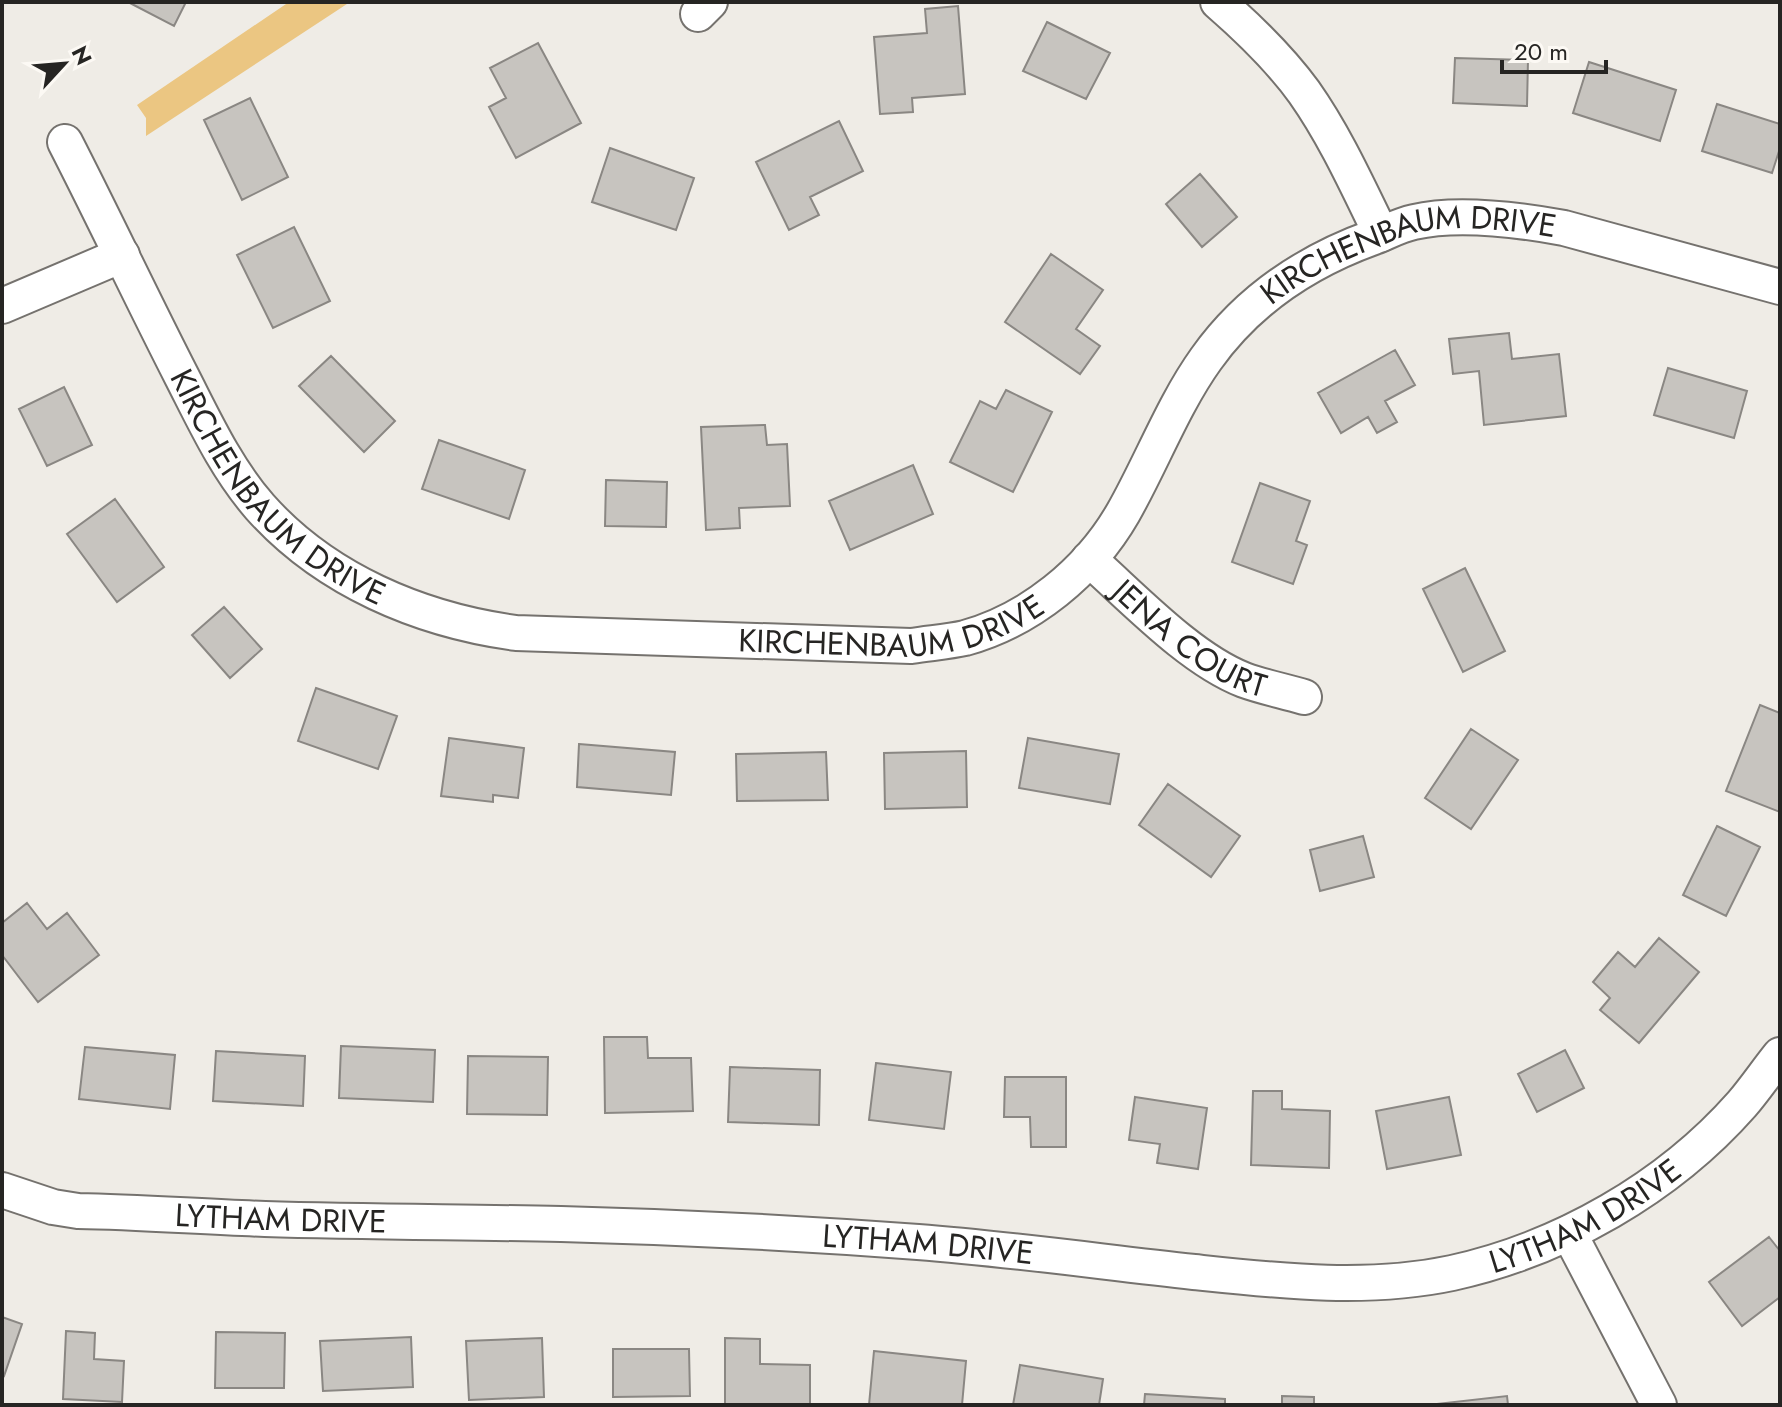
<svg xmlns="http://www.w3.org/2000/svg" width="1782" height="1407" font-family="Jost,sans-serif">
<rect width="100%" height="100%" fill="#efece6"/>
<path fill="#ebc682" d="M289,2H350L146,136V118L137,105Z"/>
<path fill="#c7c4bf" stroke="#8a8783" stroke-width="2" d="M128,2H186L174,26Z
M958,6L965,94L912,98L913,112L880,114L874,37L927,33L925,9Z
M1047,22L1110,53L1086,99L1023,71Z
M538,43L581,123L516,158L489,107L506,98L490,68Z
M1455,58L1528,60L1527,106L1453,103Z
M1589,62L1676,90L1660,141L1573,113Z
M250,98L288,177L242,200L204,120Z
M1717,104L1780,124V148L1772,173L1702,151Z
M839,121L863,171L810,197L819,215L789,230L756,162Z
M610,148L694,178L676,230L592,202Z
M1200,174L1237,217L1202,247L1166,204Z
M294,227L330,301L273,328L237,255Z
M1051,254L1103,290L1076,329L1100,346L1080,374L1005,322Z
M1509,333L1512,359L1559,354L1566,416L1484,425L1479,371L1453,374L1449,339Z
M1395,350L1415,385L1385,401L1397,422L1377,433L1368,417L1341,433L1318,393Z
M331,356L395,421L364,452L299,386Z
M1668,368L1747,391L1734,438L1654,415Z
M64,387L92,445L47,466L19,409Z
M1006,390L1052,412L1013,492L950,462L980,401L996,409Z
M765,425L767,445L787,444L790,506L739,508L740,528L706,530L701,427Z
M439,440L525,470L509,519L422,489Z
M913,465L933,514L850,550L829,501Z
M606,480L667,482L666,527L605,526Z
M1260,483L1310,501L1296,541L1307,545L1293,584L1232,562Z
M115,499L164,567L117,602L67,534Z
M1465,568L1505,651L1463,672L1423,589Z
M224,607L262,649L230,678L192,635Z
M316,688L397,716L378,769L298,741Z
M1760,705L1780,713V812L1726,791Z
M1471,729L1518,760L1471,829L1425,798Z
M449,738L524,748L518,798L493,795V802L441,796Z
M1028,738L1119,754L1110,804L1019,788Z
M579,744L675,752L671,795L577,787Z
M966,751L967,807L885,809L884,753Z
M826,752L828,800L737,801L736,754Z
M1168,784L1240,836L1211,877L1139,825Z
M1717,826L1760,847L1726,916L1683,895Z
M1363,836L1374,877L1320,891L1310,850Z
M27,903L47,929L67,913L99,955L38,1002L2,955V923Z
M1659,938L1699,972L1639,1043L1600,1010L1610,998L1593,982L1618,952L1635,967Z
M604,1037H647L648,1058H691L693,1111L605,1113Z
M341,1046L435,1050L433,1102L339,1098Z
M85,1047L175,1055L170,1109L79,1099Z
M1565,1050L1584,1088L1537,1112L1518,1074Z
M216,1051L305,1056L303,1106L213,1101Z
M468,1056L548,1057L547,1115L467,1114Z
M876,1063L951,1072L944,1129L869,1120Z
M730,1067L820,1070L819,1125L728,1122Z
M1005,1077H1066V1147H1031L1030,1117H1004Z
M1253,1091H1282V1109L1330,1111L1329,1168L1251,1165Z
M1135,1097L1207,1108L1198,1169L1157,1163L1160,1144L1129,1140Z
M1449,1097L1461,1155L1387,1169L1376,1111Z
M1769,1237L1780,1251V1297L1742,1326L1709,1282Z
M2,1317L22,1324L4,1376L2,1375Z
M66,1331L95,1333L94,1359L124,1361L122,1402L63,1399Z
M216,1332L285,1333L284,1388H215Z
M411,1337L413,1387L323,1391L320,1341Z
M542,1338L544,1397L469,1400L466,1341Z
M725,1338L760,1339V1364L810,1365V1405H725Z
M613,1349H689L690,1396L613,1397Z
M874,1351L966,1361L962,1405H869Z
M1020,1365L1103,1379L1099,1405H1013Z
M1145,1394L1225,1399V1405H1144Z
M1282,1396L1314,1397V1405H1282Z
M1507,1396L1508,1405H1428Z"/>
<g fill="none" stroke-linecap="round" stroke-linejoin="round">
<g stroke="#75726e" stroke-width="38">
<g id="street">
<path d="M1218,2C1249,29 1280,59 1304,92C1335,136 1357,185 1381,234"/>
<path d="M698,14L710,2"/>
<path id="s1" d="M65,142C105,220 142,299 182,377C205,422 226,468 260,507C325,580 420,620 516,633L911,646C929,643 947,642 965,638C1030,620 1089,572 1123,513C1151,464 1173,405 1206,359C1248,300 1307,261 1374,237C1387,232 1400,225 1414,222C1457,212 1520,220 1564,228L1780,287"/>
<path d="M2,306L122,255"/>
<path id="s2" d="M1089,559C1133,598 1190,659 1244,680C1263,687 1284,691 1304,697"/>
<path id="s3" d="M2,1190L53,1207L78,1211C140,1212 203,1217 265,1219C364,1222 462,1222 561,1224C680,1227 799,1233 918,1242C1010,1249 1102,1262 1194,1272C1280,1281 1367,1291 1452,1273C1561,1249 1668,1188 1742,1104C1755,1089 1767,1071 1780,1055"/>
<path d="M1569,1233L1659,1405"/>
</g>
</g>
<use href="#street" stroke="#fff" stroke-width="34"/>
</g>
<g text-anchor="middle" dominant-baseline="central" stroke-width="7" stroke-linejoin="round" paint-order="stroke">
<g font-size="32" fill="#262523" stroke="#fcf9f4">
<text stroke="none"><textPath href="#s1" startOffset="1778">KIRCHENBAUM DRIVE</textPath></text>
<text stroke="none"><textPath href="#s1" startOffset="412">KIRCHENBAUM DRIVE</textPath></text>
<text stroke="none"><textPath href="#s1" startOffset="1084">KIRCHENBAUM DRIVE</textPath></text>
<text stroke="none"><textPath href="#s2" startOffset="130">JENA COURT</textPath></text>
<text stroke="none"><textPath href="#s3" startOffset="1602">LYTHAM DRIVE</textPath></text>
<text stroke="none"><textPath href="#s3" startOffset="282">LYTHAM DRIVE</textPath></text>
<text stroke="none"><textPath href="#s3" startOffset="930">LYTHAM DRIVE</textPath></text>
</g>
</g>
<rect width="1782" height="1407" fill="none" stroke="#262523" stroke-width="8"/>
<g transform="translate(64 64) rotate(64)" stroke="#fcf9f4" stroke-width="6" paint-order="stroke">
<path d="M0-6L14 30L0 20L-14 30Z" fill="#262523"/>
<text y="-12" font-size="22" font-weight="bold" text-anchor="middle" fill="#262523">N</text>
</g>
<path d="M1502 60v12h104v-12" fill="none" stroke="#262523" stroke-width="4"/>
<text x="1514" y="60" font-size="24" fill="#262523" stroke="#fcf9f4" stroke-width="6" paint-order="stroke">20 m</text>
</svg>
